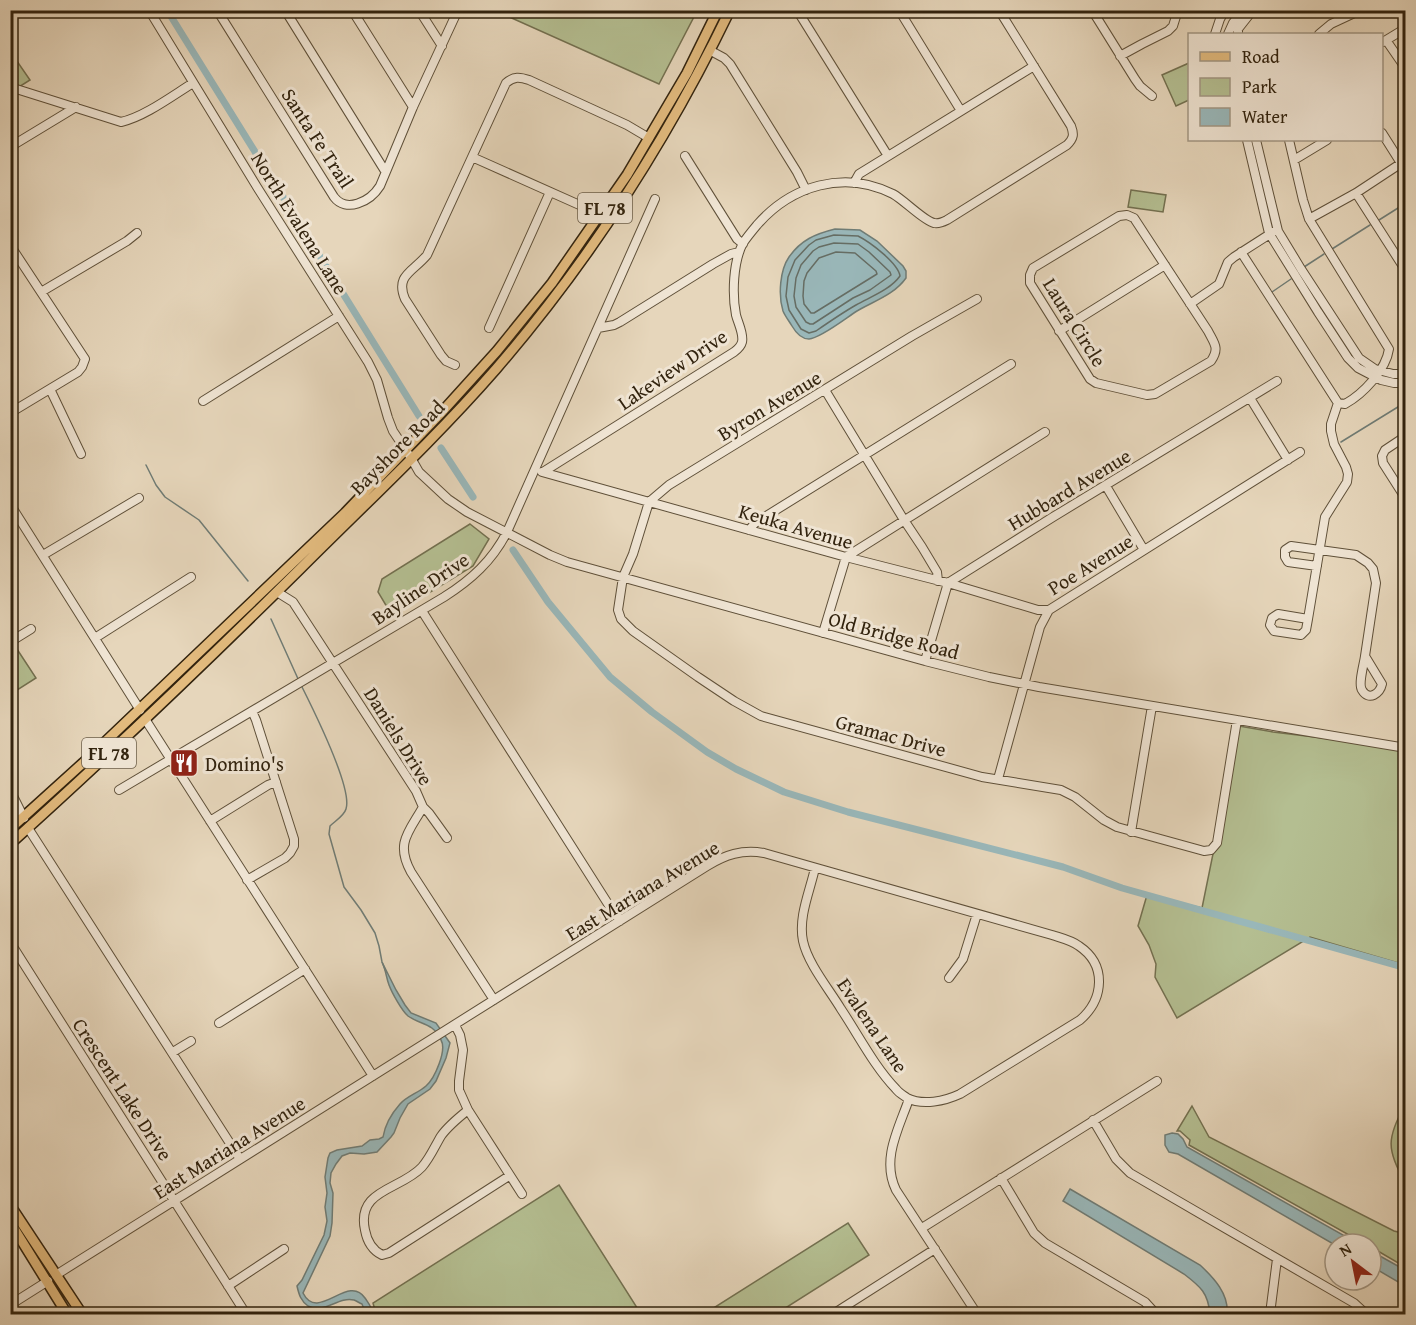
<svg xmlns="http://www.w3.org/2000/svg" width="1416" height="1325" font-family="'Gentium Book Plus',serif">
<rect width="100%" height="100%" fill="#e6d6bb"/>
<filter id="stains"><feTurbulence type="fractalNoise" baseFrequency=".00333" numOctaves="4"/><feColorMatrix values="0 0 0 0 .2 0 0 0 0 .09 0 0 0 0 .02 0 0 0 .5 -.17"/></filter>
<radialGradient id="worn" r=".72"><stop offset=".6" stop-color="#630" stop-opacity="0"/><stop offset="1" stop-color="#630" stop-opacity=".3"/></radialGradient>
<path fill="#b4be91" stroke="#737050" stroke-width="1.5" d="M496,11L697,10V11L659,84Z
M10,51L30,80L11,92H10Z
M1189,63V100L1176,106L1162,75Z
M1131,190L1166,195L1163,212L1128,207Z
M470,524L489,539L473,566L401,610L387,607L378,592L382,579Z
M13,643L36,678L11,694V644Z
M1239,726L1273,732L1405,748V965L1310,937L1177,1018L1155,977L1156,964L1149,945L1138,926L1147,895L1202,908Z
M1405,1105V1182C1386,1150 1387,1137 1405,1105Z
M1192,1106L1209,1137L1394,1231L1398,1232L1405,1230V1267L1371,1247V1244H1365L1189,1145L1190,1140L1180,1131H1177Z
M559,1185L641,1314H376L373,1303Z
M848,1223L869,1255L776,1314H704Z"/>
<path fill="#99b7b9" stroke="#707c75" stroke-width="1.5" d="M835,229L860,230L877,241L903,266L906,271V278C894,295 874,301 857,311C846,318 821,338 809,339C802,339 796,333 792,326C789,321 785,316 783,311C778,295 780,270 789,257C801,240 815,234 835,229Z
M382,962L396,990L405,1005L411,1013L436,1023L450,1043L446,1058L436,1081L430,1089L408,1104L400,1118L394,1133L391,1137L377,1152L364,1154L350,1153L342,1156L336,1164L331,1173L330,1183L333,1193L332,1223L330,1236L303,1293C318,1323 348,1273 365,1298C369,1304 372,1307 373,1314H366L362,1304C359,1303 357,1301 354,1300C338,1296 324,1315 308,1306C301,1301 299,1295 297,1286L302,1280L324,1235L327,1221L325,1207L327,1193L325,1177L328,1158L330,1153L337,1150L362,1146L370,1140L379,1139L383,1137C385,1125 392,1113 400,1104C407,1096 418,1093 426,1086C435,1078 447,1050 441,1040C433,1022 420,1025 408,1016C402,1011 392,993 389,985C386,977 386,970 382,962Z
M1172,1133L1178,1134L1183,1139L1187,1147L1359,1244L1335,1245L1178,1154L1169,1152L1165,1145V1135Z
M1070,1189L1200,1265C1214,1278 1229,1294 1227,1314H1210C1208,1293 1201,1287 1184,1274L1063,1201Z
M1371,1251L1405,1270V1286L1371,1266Z"/>
<g fill="none" stroke-linecap="round" stroke-linejoin="round">
<path stroke="#666d64" stroke-width="1.5" d="M834,235L858,236C870,242 898,263 900,276C890,290 870,297 856,305C842,313 829,322 816,331L809,333L801,329L789,310L786,296L788,277L795,260L809,245L816,240Z
M834,243L858,244L869,252L890,272L891,275L870,290L853,298L813,324H810L806,322L796,307L794,296L796,278L801,265L813,251L819,247Z
M836,252L855,253L876,271L877,274L814,313H811L804,304L803,296L804,281L807,273L819,258Z"/>
<path stroke="#707c75" stroke-width="1.5" d="M1379,220L1406,203
M1332,249L1370,225
M1304,267L1324,254
M1272,292L1291,279
M1341,442L1406,402
M146,465L156,485L165,497L199,520L248,581
M271,619L299,681
M301,685C312,707 353,788 346,809C344,816 335,821 330,826L329,834L344,887L361,910L375,933L379,946L382,962L386,972"/>
<path stroke="#99b7b9" stroke-width="7" d="M167,10L419,416
M441,448L473,497
M513,550L548,602L610,677L652,712L707,752L736,769L784,792L848,812L1063,867L1122,888L1406,968"/>
<g stroke="#5f5039" stroke-width="10">
<path id="minor" d="M149,10L257,187L368,362L377,380L388,418L393,431L411,458L419,472L448,499L467,512L550,555L567,562L925,661L989,677L1039,687L1406,748
M217,10L334,197C346,213 370,202 380,186L413,107L458,10
M285,10L385,171
M352,10L413,107
M419,10L442,46
M797,10L888,156
M899,10L961,111
M1092,10L1135,79L1140,86L1152,96
M1215,34L1220,19L1225,10
M1228,34L1233,23L1243,10
M1238,34V29L1253,10
M1319,34L1331,24L1361,10
M1386,40L1406,69
M1383,42L1406,28
M711,51L724,58L730,64L797,172L806,190
M1120,56L1142,44L1168,31L1173,26L1178,10
M10,87L121,122C144,117 172,96 193,83
M1382,133L1406,171
M1247,140L1269,233L1318,312L1348,358L1358,368L1381,380L1394,383H1406
M1256,140L1278,231L1301,269L1359,358L1375,369L1393,374H1406
M10,147L76,107
M685,156L737,239L743,244
M472,157L584,207L600,216
M1294,160L1327,140
M854,183L859,174L1034,66
M1356,193L1406,271
M1127,215L1134,218L1208,331C1214,343 1220,348 1211,361L1155,394L1147,395L1096,383L1090,379L1030,283V275L1033,268L1119,216Z
M1309,219L1356,193L1400,164
M10,245L85,359L82,367L78,372L10,413
M1241,252L1338,403L1345,404C1363,394 1386,370 1389,349L1309,219L1303,200L1289,140
M41,292L127,241L137,233
M977,299L912,336L669,485L649,502L633,554L623,577L618,610L621,619L633,631L698,677L734,701L761,716L982,777L1061,790L1075,797L1104,820L1117,827L1204,851L1211,850L1217,843L1237,720
M1190,304L1219,284L1228,262L1234,257L1273,232
M489,328L550,192
M598,328L614,325L620,322L713,264L731,254L739,252
M1059,331L1165,265
M455,365L446,361L441,355L405,299C395,275 413,272 427,255L506,83C514,76 520,77 529,80L627,125L649,138
M50,389L81,454
M825,390L904,520L922,547L937,572L938,581
M1250,398L1288,460
M203,401L339,316
M1406,436L1385,450L1382,456L1383,463L1406,499
M542,472L846,557L948,583L1038,610H1049
M543,472L734,352C738,349 741,346 742,342C744,334 738,323 736,315C732,294 733,262 743,243C747,237 752,231 757,225C791,186 844,169 893,194C904,200 924,221 934,223C938,224 943,222 947,220L1067,145C1074,138 1074,134 1071,126L999,10
M1106,486L1144,550
M10,504L140,710
M749,530L755,523L1011,364
M43,555L139,498
M1317,566L1288,562L1285,557V550L1291,546L1356,555L1368,563L1373,569L1376,583L1365,656
M277,592L293,602L416,791L423,807C409,832 395,843 411,872L494,1000
M422,611L610,907L620,921
M1278,614L1308,619L1306,630L1301,635L1274,631L1270,625L1272,618Z
M1308,619L1325,517L1347,482L1348,474L1346,467L1334,444L1331,431V424L1338,403
M823,633L846,557L1045,432
M95,638L191,577
M10,642L31,629
M1365,656L1382,684C1380,693 1369,702 1362,690C1358,684 1364,664 1365,656Z
M925,661L948,583L1053,517L1277,381
M145,719L373,1076
M10,768L13,774V796L24,818
M998,779L1040,627L1049,610L1300,452
M119,790L444,597C471,580 492,561 507,532L655,199
M423,807L429,813L447,838
M210,821L268,785L276,782
M28,828L240,1159
M1131,832L1152,706
M247,880L285,858L290,853L294,846V839L256,720L252,711
M10,942L246,1314
M949,978L963,959L977,914
M219,1023L305,969
M455,1025L460,1035L463,1050L459,1081V1090L468,1110L522,1194
M173,1052L191,1041
M909,1099C899,1128 881,1159 896,1190L977,1314
M468,1110C458,1118 448,1126 441,1136C435,1146 430,1158 422,1167C401,1190 356,1189 365,1230C367,1241 372,1250 382,1255L389,1253L509,1176
M1093,1120L1116,1159L1130,1173L1354,1303L1366,1314
M1001,1178L1034,1233L1045,1243L1145,1302L1156,1314
M922,1228L1157,1081
M56,1275L707,866C725,855 742,849 764,853L1052,935C1061,938 1071,940 1079,946C1107,965 1104,999 1080,1020L960,1094C945,1101 923,1106 907,1098C903,1095 899,1093 896,1089C874,1066 859,1036 841,1009C829,989 808,964 803,941C798,917 810,891 815,868
M228,1286L284,1249
M10,1305L48,1281
M833,1314L935,1249
M965,1314L973,1309
M1270,1314L1277,1259"/>
</g>
<g stroke="#32230e" stroke-width="12">
<path id="major" d="M10,829L83,763L345,513L440,414L497,351L552,283L627,175L687,73L718,10
M10,844C110,754 206,662 301,568C367,502 435,439 496,369C591,259 667,140 730,10
M10,1205L82,1314
M10,1227L15,1230L67,1314"/>
</g>
<use href="#minor" stroke="#efe4d3" stroke-width="8"/>
<use href="#major" stroke="#e3bb7e" stroke-width="9"/>
</g>
<defs>
<g id="restaurant-square" transform="scale(1.5)"><rect x="-9" y="-9" width="18" height="18" rx="4" fill="#8f2418" stroke="#efe4d3"/><path d="M-5-6h1v4h1v-4h1v4h1v-4h1v5L-1.5 .5V6h-2V.5L-5-1ZM5-6V6H3V1.5H1.5Q1.5-4 5-6Z" fill="#fff"/></g>
</defs>
<g fill-rule="evenodd">
<use href="#restaurant-square" x="184" y="763"/>
</g>
<g text-anchor="middle" dominant-baseline="central" stroke-width="6" stroke-linejoin="round" paint-order="stroke">
<g fill="#efe4d3" stroke="#6b5d49" stroke-width="1.5">
<rect x="578" y="193" width="54" height="30" rx="4.5"/>
<rect x="82" y="738" width="54" height="30" rx="4.5"/>
</g>
<g font-size="18" font-weight="bold" fill="#32230e">
<text x="605" y="208">FL 78</text>
<text x="109" y="753">FL 78</text>
</g>
<g font-size="20" fill="#32230e" stroke="#efe4d3">
<text transform="translate(318 138) rotate(57)">Santa Fe Trail</text>
<text transform="translate(300 223) rotate(58)">North Evalena Lane</text>
<text transform="translate(1075 322) rotate(58)">Laura Circle</text>
<text transform="translate(672 369) rotate(-34)">Lakeview Drive</text>
<text transform="translate(769 405) rotate(-31)">Byron Avenue</text>
<text transform="translate(397 447) rotate(-45)">Bayshore Road</text>
<text transform="translate(1069 489) rotate(-31)">Hubbard Avenue</text>
<text transform="translate(796 526) rotate(16)">Keuka Avenue</text>
<text transform="translate(1090 564) rotate(-32)">Poe Avenue</text>
<text transform="translate(420 588) rotate(-34)">Bayline Drive</text>
<text transform="translate(894 635) rotate(15)">Old Bridge Road</text>
<text transform="translate(891 735) rotate(15)">Gramac Drive</text>
<text transform="translate(399 736) rotate(58)">Daniels Drive</text>
<text transform="translate(642 890) rotate(-31)">East Mariana Avenue</text>
<text transform="translate(873 1025) rotate(56)">Evalena Lane</text>
<text transform="translate(123 1089) rotate(57)">Crescent Lake Drive</text>
<text transform="translate(229 1147) rotate(-32)">East Mariana Avenue</text>
</g>
<g font-size="20" fill="#32230e" stroke="#efe4d3" text-anchor="start">
<text x="205" y="763">Domino's</text>
</g>
</g>
<rect width="1416" height="1325" fill="none" stroke="#e6d6bb" stroke-width="36"/>
<rect x="12" y="12" width="1392" height="1301" fill="none" stroke="#32230e" stroke-width="3"/>
<rect x="18" y="18" width="1380" height="1289" fill="none" stroke="#32230e" stroke-width="1.5"/>
<rect x="1188" y="33" width="195" height="108" fill="#efe4d3" stroke="#a39784" stroke-width="1.5"/>
<rect x="1200" y="52" width="30" height="9" fill="#e3bb7e" stroke="#a39784" stroke-width="1.5"/>
<text x="1242" y="63" font-size="18" fill="#32230e">Road</text>
<rect x="1200" y="78" width="30" height="18" fill="#b4be91" stroke="#a39784" stroke-width="1.5"/>
<text x="1242" y="93" font-size="18" fill="#32230e">Park</text>
<rect x="1200" y="108" width="30" height="18" fill="#99b7b9" stroke="#a39784" stroke-width="1.5"/>
<text x="1242" y="123" font-size="18" fill="#32230e">Water</text>
<g transform="translate(1353 1262) rotate(328)"><circle r="28" fill="#efe4d3" stroke="#a39784" stroke-width="1.5"/>
<path d="M0-4.5L10 22L0 15L-10 22Z" fill="#8f2418"/>
<text y="-9" font-size="16" font-weight="bold" text-anchor="middle" fill="#32230e">N</text>
</g>
<rect width="100%" height="100%" filter="url(#stains)"/>
<rect width="100%" height="100%" fill="url(#worn)"/>
</svg>
